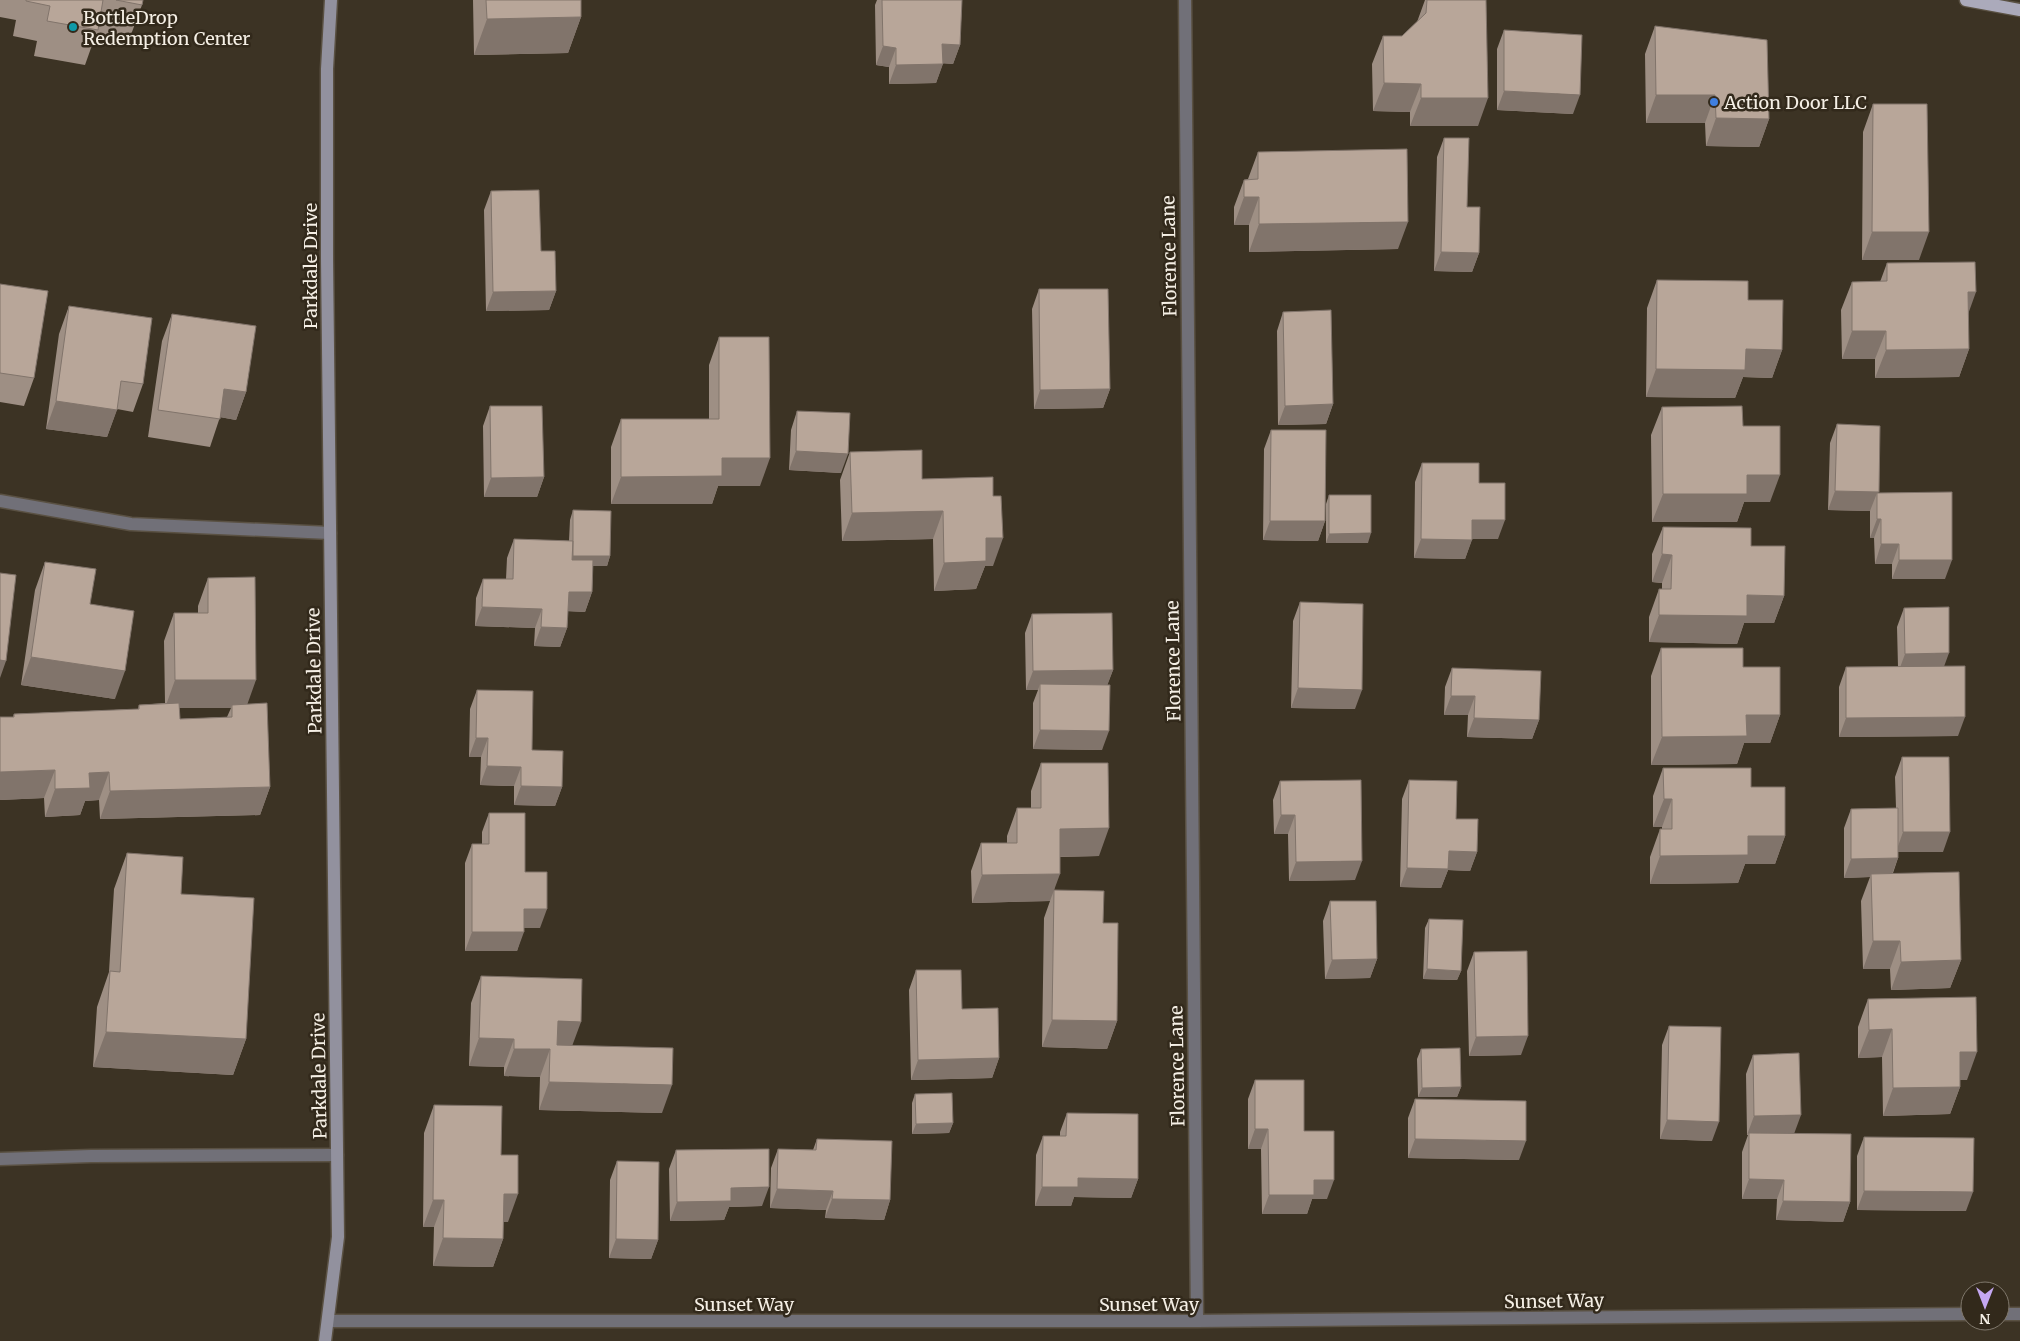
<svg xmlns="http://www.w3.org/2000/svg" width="2020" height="1341" font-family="Merriweather,serif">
<rect width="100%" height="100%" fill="#3c3324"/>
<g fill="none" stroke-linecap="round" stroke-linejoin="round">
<g stroke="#5a5143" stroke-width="15">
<path id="service" d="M0,1159L91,1156L337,1155"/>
</g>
<g stroke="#5a5143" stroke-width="15">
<path id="minor" d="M1185,0L1197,1321
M0,501L131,524L330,533
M2000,1314H2020
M328,1321H1197L1970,1314"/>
</g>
<g stroke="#5a5143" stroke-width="15">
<path id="secondary" d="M325,1341L338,1237L327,259V69L331,0"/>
</g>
<g stroke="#5a5143" stroke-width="15">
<path id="primary" d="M1966,0L2020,10"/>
</g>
<use href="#service" stroke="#717078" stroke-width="12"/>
<use href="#minor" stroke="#717078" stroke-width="12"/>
<use href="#secondary" stroke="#92919e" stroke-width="12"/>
<use href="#primary" stroke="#abaabb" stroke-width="12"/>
</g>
<path fill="#9e8f84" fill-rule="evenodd" d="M0,0H143L142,5L129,40L96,34L85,65L34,56L37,41L13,36L16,20L0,17Z
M473,0H581V17L568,53L474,55Z
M877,0H962L960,45L953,64L943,63L936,83L889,84V67L876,65L875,5Z
M1425,0H1486L1478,126H1410V112L1373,111L1372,64L1383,36H1402L1417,22Z
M1655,26L1769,119L1759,147L1706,146L1705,123H1646L1645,54Z
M1504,30L1573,114L1497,110V49Z
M1873,104L1919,260H1862L1863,132Z
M1444,138L1467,207L1479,253L1472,272L1434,271L1437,157Z
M1258,152L1398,249L1249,252V225H1234V207L1244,180L1248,179Z
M491,191L541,251L556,291L549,310L486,311L484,210Z
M1887,263L1969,349L1959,377L1875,378V359H1842L1841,310L1852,282H1880Z
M1657,280L1748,300L1782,350L1772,378L1743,377L1735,398L1646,397L1647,308Z
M0,284L34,378L24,406L0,402Z
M1039,289L1110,389L1103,408L1034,409L1032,309Z
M69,306L143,384L133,412L117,409L107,437L46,429L59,334Z
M1283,312L1333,404L1326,424L1278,425L1277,331Z
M172,314L246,392L236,420L220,417L210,447L148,437L162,341Z
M719,337L760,486H718L712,504H611V447L621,419H709V365Z
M490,406L544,477L537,497H484L483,426Z
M1662,407L1770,502H1744L1737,522H1652L1651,435Z
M797,411L841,473L789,470L791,430Z
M1837,424L1878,493L1945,579H1892V564H1875L1874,538H1870V511L1828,510L1830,443Z
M1271,430L1325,521L1318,541L1263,540L1264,449Z
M850,452L922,479L993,566H985L976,589L934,591L933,539L842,541L840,480Z
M1422,463L1479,483L1498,539H1472L1465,559L1414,558L1415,482Z
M1329,495L1368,543H1326V504Z
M573,510L610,556L607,566H593L592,592L585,612L568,611L567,628L560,647L534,646L535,628L475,626L476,598L483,579H506L507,558L514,539L569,541L570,520Z
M1663,527L1751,546L1784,596L1774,623H1744L1737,644L1649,642V617L1659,589H1662V583L1652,582V554Z
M45,562L90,604L115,699L21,685L35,590Z
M208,578L247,704L270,787L260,815L100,819L99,800L85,801L80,815L45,817L44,798L0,800V717H13L14,714L138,709L139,705L165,703L164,641L174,613H198V606ZM179,708H231L227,717L180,719Z
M1300,602L1355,709L1291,708L1293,621Z
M1904,608L1944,666L1958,736L1839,737V687L1846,667H1898L1897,627Z
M1032,614L1113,670L1107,685L1102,750L1033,749V703L1038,690H1026L1025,633Z
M1661,648L1780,715L1770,743H1744L1737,764L1651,765V676Z
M1452,668L1539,720L1532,739L1467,737L1468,715H1444L1445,687Z
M477,690L532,750L562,787L555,806L514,805V786L480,785L481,757H469L470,709Z
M1902,757L1943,852H1898V858L1893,873L1961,960L1950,988L1891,990L1890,969H1863L1861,901L1870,877L1844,878V828L1851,809L1896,808L1895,777Z
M1041,763L1099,856L1060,857L1054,890L1103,923L1117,1021L1107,1049L1042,1047L1044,918L1050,901L972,903L971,871L981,843H1007V836L1017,808H1031V791Z
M1663,768L1751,787L1785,836L1775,864H1745L1738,883L1650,884V857L1660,829H1662V827H1653V796Z
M1409,780L1456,819L1477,852L1470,871L1448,870L1441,888L1400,887L1402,799Z
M1280,781L1355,880L1289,881L1288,834H1274L1273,800Z
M489,813L525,872L540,928H524L517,951H465V863L472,844H482V832Z
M127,853L181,894L246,1039L233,1075L93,1067L97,1007L109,972L114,889Z
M1330,901L1377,959L1370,978L1325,979L1323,921Z
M1429,919L1461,971L1457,980L1423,979L1425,928Z
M1474,952L1521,1055L1469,1056L1467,971Z
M916,970L962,1009L999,1058L992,1078L911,1080L909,990Z
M481,976L572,1045L662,1113L539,1110L540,1077L504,1076V1067L469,1066L471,1003Z
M1868,999L1967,1080H1960V1087L1950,1114L1883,1116L1882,1057L1858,1058V1027Z
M1669,1026L1712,1141L1660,1139L1662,1045Z
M1421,1049L1461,1087L1457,1097H1418L1417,1059Z
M1753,1055L1794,1133L1850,1202L1843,1222L1776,1220L1777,1199H1742V1152L1748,1135H1747L1746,1074Z
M1255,1080L1304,1131L1327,1199H1312L1307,1214H1262L1261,1149H1248V1099Z
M915,1094L953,1123L949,1133L912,1134V1103Z
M1415,1099L1519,1160L1408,1158V1118Z
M434,1105L501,1155L508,1222H503V1239L493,1267L433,1266L434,1227H423L424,1133Z
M1067,1113L1138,1179L1131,1198L1074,1197L1071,1206H1035L1036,1155L1043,1136H1060V1132Z
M1864,1137L1966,1211L1857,1210V1156Z
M817,1139L890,1200L884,1220L825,1218L826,1210L770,1208L771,1168L778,1149L813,1150Z
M676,1150L762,1206L729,1207L724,1220L670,1221L669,1169Z
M617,1161L658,1240L651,1259L609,1258L610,1180Z"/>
<path fill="#81746b" d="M581,17L568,53L474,55L487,19Z
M942,44L960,45L953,64L935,63Z
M883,46L896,48L889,67L876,65Z
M943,64L936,83L889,84L896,65Z
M1384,83L1421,84L1410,112L1373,111Z
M1504,91L1580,95L1573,114L1497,110Z
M1656,95H1715L1705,123H1646Z
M1421,98H1488L1478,126H1410Z
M1716,118L1769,119L1759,147L1706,146Z
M1244,197H1259L1249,225H1234Z
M1408,222L1398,249L1249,252L1259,224Z
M1872,232H1929L1919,260H1862Z
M1441,252L1479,253L1472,272L1434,271Z
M556,291L549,310L486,311L493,292Z
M1968,292H1976L1966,320Z
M1852,331H1886L1875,359H1842Z
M1746,349L1782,350L1772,378L1743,377L1735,398L1646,397L1656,369Z
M1969,349L1959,377L1875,378L1886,350Z
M224,389L246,392L236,420L214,416Z
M1110,389L1103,408L1034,409L1040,390Z
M56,401L117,410L107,437L46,429Z
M1333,404L1326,424L1278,425L1285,406Z
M796,451L848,454L841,473L789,470Z
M722,458H770L760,486H718L712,504H611L621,477Z
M1747,475H1780L1770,502H1744L1737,522H1652L1663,494Z
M544,477L537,497H484L491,478Z
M1835,491L1879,492L1877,493L1870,511L1828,510Z
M943,511L933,539L842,541L852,513Z
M1877,519H1881L1874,538H1870Z
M1472,520H1505L1498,539H1465Z
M1270,521H1325L1318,541L1263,540Z
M1371,533L1368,543H1326L1329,534Z
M986,538H1003L993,566H985L976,589L934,591L944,563Z
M1421,539L1472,540L1465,559L1414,558Z
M1881,544H1899L1892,564H1875Z
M1662,554L1672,555L1662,583L1652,582Z
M572,556H610L607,566H569Z
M1899,560H1952L1945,579H1892Z
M569,592H592L585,612L562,611Z
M1747,595L1784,596L1774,623H1744L1737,644L1649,642L1659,615Z
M482,607L542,609L535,628L475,626Z
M541,627L567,628L560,647L534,646Z
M1949,653L1942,672L1898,673L1905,654Z
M31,657L125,671L115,699L21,685Z
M0,660L6,661L0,678Z
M1113,670L1106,689L1040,684L1038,690H1026L1033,671Z
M175,680H256L246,708L232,705L231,708H165Z
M1298,688L1362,690L1355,709L1291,708Z
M1451,696H1475L1468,715H1444Z
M1746,715H1780L1770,743H1744L1737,764L1651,765L1662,737Z
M1965,717L1958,736L1839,737L1846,718Z
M1474,718L1539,720L1532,739L1467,737Z
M1040,730L1109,731L1102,750L1033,749Z
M476,738H488L481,757H469Z
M487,766L521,767L514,786L480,785Z
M55,770L44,798L0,800V772Z
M109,772L99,800L85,801L80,815L45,817L55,789L89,773Z
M521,786L562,787L555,806L514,805Z
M270,787L260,815L100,819L110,791Z
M1664,799H1672L1662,827H1653Z
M1281,815H1295L1288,834H1274Z
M1109,828L1099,856L1050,857L1060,829Z
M1903,832H1950L1943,852H1896Z
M1748,836H1785L1775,864H1745L1738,883L1650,884L1660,856Z
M1449,851L1477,852L1470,871L1448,870L1441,888L1400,887L1407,868Z
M1898,858L1891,877L1871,874L1870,877L1844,878L1851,859Z
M1362,861L1355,880L1289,881L1296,862Z
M1060,874L1050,901L972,903L982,875Z
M524,909H547L540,928H517Z
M472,932H524L517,951H465Z
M1873,941H1900L1890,969H1863Z
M1377,959L1370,978L1325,979L1332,960Z
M1961,960L1950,988L1891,990L1901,962Z
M1427,969L1461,971L1457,980L1423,979Z
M1052,1020L1117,1021L1107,1049L1042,1047Z
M558,1021L581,1022L571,1049H548Z
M1892,1029L1882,1057L1858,1058L1869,1030Z
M106,1032L246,1039L233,1075L93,1067Z
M1528,1036L1521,1055L1469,1056L1476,1037Z
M479,1038L514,1039L504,1067L469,1066Z
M514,1049H550L540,1077L504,1076Z
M1960,1052H1977L1967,1080H1950Z
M999,1058L992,1078L911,1080L918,1060Z
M549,1082L672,1085L662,1113L539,1110Z
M1461,1087L1457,1097H1418L1422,1088Z
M1960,1087L1950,1114L1883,1116L1893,1088Z
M1801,1115L1794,1134L1749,1133L1747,1135L1754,1116Z
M1667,1120L1719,1122L1712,1141L1660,1139Z
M953,1123L949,1133L912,1134L916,1124Z
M1255,1129H1268L1261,1149H1248Z
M1415,1139L1526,1141L1519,1160L1408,1158Z
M1078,1178L1138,1179L1131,1198L1074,1197L1071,1206H1035L1042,1187Z
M1749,1179L1784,1180L1777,1199H1742Z
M1314,1180H1334L1327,1199H1312L1307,1214H1262L1269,1195Z
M769,1187L762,1206L729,1207L724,1220L670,1221L677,1202L731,1188Z
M777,1189L833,1191L826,1210L770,1208Z
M1864,1191L1973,1192L1966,1211L1857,1210Z
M504,1194H518L508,1222H493Z
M832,1199L890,1200L884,1220L825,1218Z
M433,1200H444L434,1227H423Z
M1783,1201L1850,1202L1843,1222L1776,1220Z
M443,1238L503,1239L493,1267L433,1266Z
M616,1239L658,1240L651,1259L609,1258Z"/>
<path fill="#b8a699" stroke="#81746b" d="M26,0H103L98,30L47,21L50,6L26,1Z
M116,0H143L142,5Z
M486,0H581V17L487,19Z
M882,0H962L960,45L942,44L943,64L896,65V48L883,46Z
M1427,0H1486L1488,98H1421V84L1384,83L1383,36H1402L1426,13Z
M1655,26L1767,40L1769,119L1716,118L1715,95H1656Z
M1504,30L1582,35L1580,95L1504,91Z
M1873,104H1927L1929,232H1872Z
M1444,138H1469L1467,207H1480L1479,253L1441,252Z
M1407,149L1408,222L1259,224V197H1244V180L1258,179V152Z
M539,190L541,251H555L556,291L493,292L491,191Z
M1975,262L1976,292H1968L1969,349L1886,350V331H1852V282L1887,281V263Z
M1657,280L1748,281V300H1783L1782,350L1746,349L1745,370L1656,369Z
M0,284L48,291L34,378L0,373Z
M1039,289H1108L1110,389L1040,390Z
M69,306L152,318L143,384L121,381L117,410L56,401Z
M1331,310L1333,404L1285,406L1283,312Z
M172,314L256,326L246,392L224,389L220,419L158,410Z
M719,337H769L770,458H722V476L621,477V419H719Z
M490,406H542L544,477L491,478Z
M1742,406L1743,426H1780V475H1747V494H1663L1662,407Z
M797,411L850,413L848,454L796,451Z
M1837,424L1880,426L1879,492L1835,491Z
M1271,430H1326L1325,521H1270Z
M922,450V479L993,477V496H1001L1003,538H986V561L944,563L943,511L852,513L850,452Z
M1422,463H1479V483H1505V520H1472V540L1421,539Z
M1952,492V560H1899V544H1881V519H1877V493Z
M1329,495H1371V533L1329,534Z
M573,510L611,511L610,556H573Z
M1663,527L1751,528V546H1785L1784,596L1747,595V616L1659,615V589H1671L1672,555L1662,554Z
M514,539L573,541L572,560H593L592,592H569L567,628L541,627L542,609L482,607L483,579H513Z
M45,562L96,569L90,604L134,611L125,671L31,657Z
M0,573L16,575L6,661L0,660Z
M255,577L256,680H175L174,613H208V578Z
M1300,602L1363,604L1362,690L1298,688Z
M1949,607V653L1905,654L1904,608Z
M1112,613L1113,670L1033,671L1032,614Z
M1661,648H1743V667H1780V715H1746L1747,736L1662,737Z
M1965,666V717L1846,718V667Z
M1452,668L1541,671L1539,720L1474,718L1475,696H1451Z
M1040,684L1110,685L1109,731L1040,730Z
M477,690L533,691L532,750L563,751L562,787L521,786V767L487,766L488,738H476Z
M179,703L180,719L232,717V705L267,703L270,787L110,791L109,772L89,773L90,788L55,789V770L0,772V717H14V714L139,709V705Z
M1902,757H1949L1950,832H1903Z
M1041,763H1108L1109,828L1060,829V874L982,875L981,843H1017V808H1041Z
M1663,768H1751V787H1785V836H1748V855L1660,856V829H1672V799H1664Z
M1361,780L1362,861L1296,862L1295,815H1281L1280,781Z
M1409,780L1457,781L1456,819H1478L1477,852L1449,851L1448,869L1407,868Z
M1898,808V858L1851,859V809Z
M489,813H525V872H547V909H524V932H472V844H489Z
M127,853L183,857L181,894L254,898L246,1039L106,1032L110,971L120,972Z
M1959,872L1961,960L1901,962L1900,941H1873L1871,874Z
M1054,890L1104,891L1103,923H1118L1117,1021L1052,1020Z
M1330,901H1376L1377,959L1332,960Z
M1429,919L1463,920L1461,971L1427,969Z
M1527,951L1528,1036L1476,1037L1474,952Z
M916,970H961L962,1009L998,1008L999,1058L918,1060Z
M481,976L582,979L581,1022L558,1021L557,1045L673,1048L672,1085L549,1082L550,1049H514V1039L479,1038Z
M1976,997L1977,1052H1960V1087L1893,1088L1892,1029L1869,1030L1868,999Z
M1669,1026L1721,1027L1719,1122L1667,1120Z
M1460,1048L1461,1087L1422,1088L1421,1049Z
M1799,1053L1801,1115L1754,1116L1753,1055Z
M1255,1080H1304V1131H1334V1180H1314V1195H1269L1268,1129H1255Z
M952,1093L953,1123L916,1124L915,1094Z
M1415,1099L1526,1101V1141L1415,1139Z
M434,1105L502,1106L501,1155H518V1194H504L503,1239L443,1238L444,1200H433Z
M1067,1113L1138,1114V1179L1078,1178V1187H1042L1043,1136H1066Z
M1749,1133L1851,1134L1850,1202L1783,1201L1784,1180L1749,1179Z
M1864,1137L1974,1138L1973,1192L1864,1191Z
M817,1139L892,1141L890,1200L832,1199L833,1191L777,1189L778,1149L816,1150Z
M769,1149V1187L731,1188V1201L677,1202L676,1150Z
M617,1161L659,1162L658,1240L616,1239Z"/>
<circle fill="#0f9aa8" stroke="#32291b" stroke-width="2" cx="73" cy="27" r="5"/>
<circle fill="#3f7fe0" stroke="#32291b" stroke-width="2" cx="1714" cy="102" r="5"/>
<g text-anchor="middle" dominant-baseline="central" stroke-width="5" stroke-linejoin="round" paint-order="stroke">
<g font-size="18" fill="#f5efe5" stroke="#32291b" text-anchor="start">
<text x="83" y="17">BottleDrop<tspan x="83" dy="21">Redemption Center</tspan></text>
<text x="1724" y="102">Action Door LLC</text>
</g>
<g font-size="18" fill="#f5efe5" stroke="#32291b">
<text transform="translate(1169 256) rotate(-91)">Florence Lane</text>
<text transform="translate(310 266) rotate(-90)">Parkdale Drive</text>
<text transform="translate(1173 661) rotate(-91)">Florence Lane</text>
<text transform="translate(314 671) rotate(-91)">Parkdale Drive</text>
<text transform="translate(1177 1066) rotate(-91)">Florence Lane</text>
<text transform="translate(319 1076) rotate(-91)">Parkdale Drive</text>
<text transform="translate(1554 1301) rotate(-1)">Sunset Way</text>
<text x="744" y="1304">Sunset Way</text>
<text x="1149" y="1304">Sunset Way</text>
</g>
</g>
<g transform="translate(1985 1306) rotate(180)"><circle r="24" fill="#32291b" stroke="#80786c"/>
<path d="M0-4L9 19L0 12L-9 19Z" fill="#c4a7f1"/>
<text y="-8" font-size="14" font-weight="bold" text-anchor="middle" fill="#f5efe5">N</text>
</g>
</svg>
